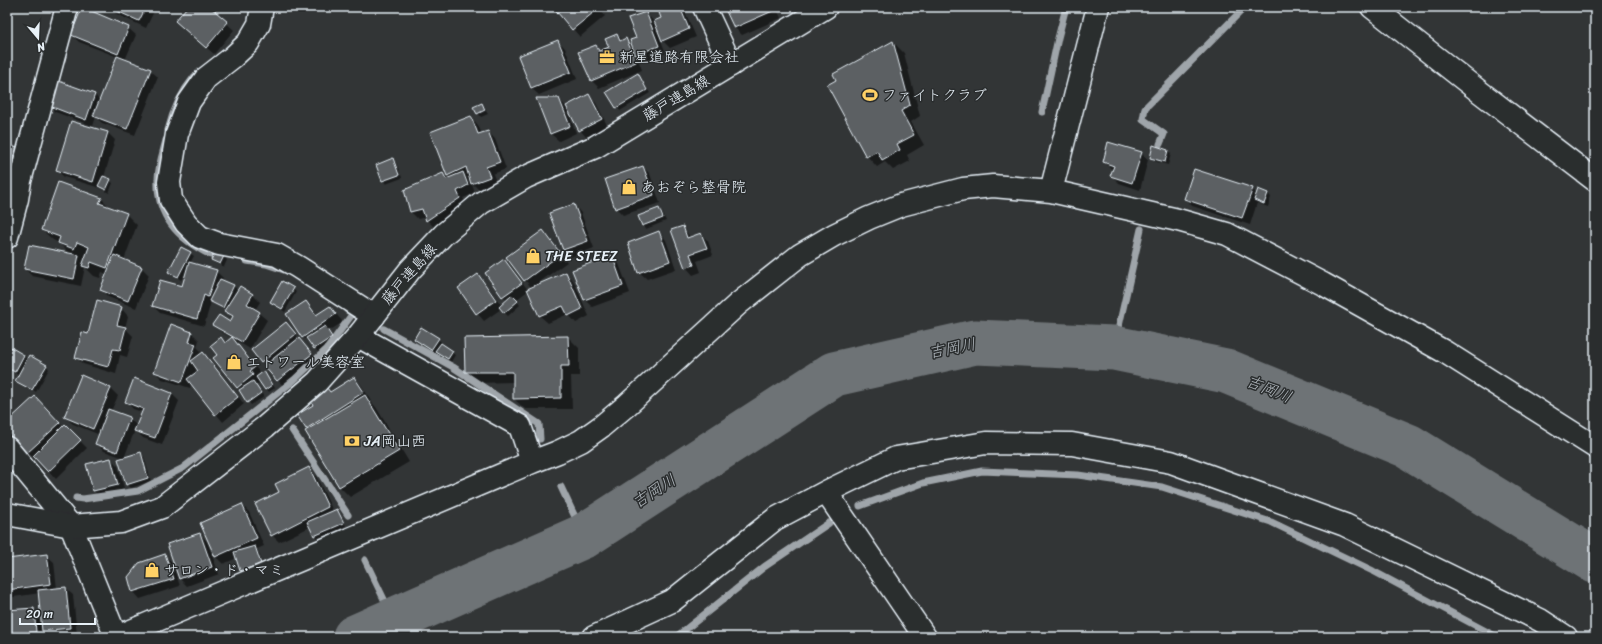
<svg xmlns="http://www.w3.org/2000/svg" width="1602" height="644" font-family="Sriracha,'Klee One',sans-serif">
<rect width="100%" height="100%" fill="#323536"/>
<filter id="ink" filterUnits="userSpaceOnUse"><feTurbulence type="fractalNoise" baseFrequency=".025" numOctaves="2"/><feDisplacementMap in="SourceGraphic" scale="8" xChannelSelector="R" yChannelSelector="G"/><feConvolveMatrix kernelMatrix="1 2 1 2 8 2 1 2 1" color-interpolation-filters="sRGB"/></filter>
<g filter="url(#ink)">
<path fill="#0007" fill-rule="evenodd" d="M102,7H156L146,28Z
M188,7H209L234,30L214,54L183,28Z
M554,7H598L605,16L580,37Z
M658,7H683L696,37L670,48L660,38L666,53L644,62L636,54L642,70L599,88L591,80L596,46L601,51L610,47L617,35L623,40L625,39L634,48L646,13L654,22L662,18Z
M725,7H776L781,18L742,35L735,28Z
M128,28L136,35L125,60L150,70L158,77L135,135L102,123L96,117L93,126L55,112L48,105L56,82L95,95L100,101L118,57L79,42L72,35Z
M558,41L565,48L577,79L539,95L531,88Z
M893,42L904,53L920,116L911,122L924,145L907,155L910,161L893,170L885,162L877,167L867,156Z
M637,74L650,93L620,111L608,92Z
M588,96L596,103L608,127L587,138L580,130L568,107H566L576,133L559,141L551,134L538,99H559L566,107Z
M481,104L488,114L481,117L478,113Z
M471,117L478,125L482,134L488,132L495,139L506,169L493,174L497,184L479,190L471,182L475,193L463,198L467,205L434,227L427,220L426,217L418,219L411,212L443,174L448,179L450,178L448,175ZM469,176L471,182L467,177Z
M72,122L108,133L115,140L104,177L113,183L109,193L100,188L64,177L57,170Z
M7,145L16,149L20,152L11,171L7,169Z
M1154,147L1168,151L1171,154L1168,165L1154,161L1151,157Z
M1141,153L1148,160L1140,190L1119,183L1112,176L1113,170L1104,162Z
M392,159L396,163L400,173L383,179V181L377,165Z
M643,167L650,174L660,203L623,215L616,208Z
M401,175L402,178L386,184L384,181Z
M1252,189L1257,194L1259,191L1268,194L1271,197L1268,207L1257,203L1250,225L1192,206L1185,198Z
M101,198L111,209L126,214L137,225L124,260L142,268L149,275L136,308L108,297L101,289L107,274L102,272L100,278L94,276L85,267L81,286L32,276L25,269L70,254L59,243L53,240L42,230Z
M574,205L581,213L594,248L571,257L564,249Z
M659,209L662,212L666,221L646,229L643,226Z
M682,227L691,238L701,234L708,241L713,255L697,261L701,272L693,275L686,267Z
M543,231L550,238L567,262L534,286L565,273L573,280L589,316L576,323L568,314L548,323L540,316L529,290L516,300L520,305L508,316L501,309L484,321L477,313L459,289L478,276L485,283L502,306L507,301L486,273L504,260L511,267L528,290L532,288L525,280Z
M659,232L666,240L676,269L647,279L639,272Z
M190,253L194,256L190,263L216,271L223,278L222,281L233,286L237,289L234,294L236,295L240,287L253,295L260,302L255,310L267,320L250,349L233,339L261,374L264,373L267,376L275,388L269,392L261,382L256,385L264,397L251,405L238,387L219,356L221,338L226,343L232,338L221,332L214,324L230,323L233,319L226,310L211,302L204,326L160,313L153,306L182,288L188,270L181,280L169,272Z
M611,256L619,264L630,293L592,307L585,300Z
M223,257L227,260L224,267L216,263L212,260Z
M293,289L296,292L285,312L271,302Z
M306,302L317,316L330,307L343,322L329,331L334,340L318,352L311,343L310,344L303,337Z
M121,308L128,316L125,328L133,336L127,357L120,355L116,374L83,364L76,357L88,335Z
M286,323L318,361L285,388L262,362Z
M171,326L192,333L199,340L197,347L210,360L244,404L223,422L191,384L190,388L162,379L155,372ZM197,368L200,371L194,375Z
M568,337L579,348V376H571L572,409H525L514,399V382L476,383L466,372L465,339Z
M415,339H438L441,342L440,344L455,355L451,362L436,350L435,352Z
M25,357L28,360L46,365L49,369L36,392L17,380L19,375L15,373Z
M354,378L361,385L371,400L370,401L376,407L409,462L350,497L340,487L306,432L308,431L298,416Z
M134,380L172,394L179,401L162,445L143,438L135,430L124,458L140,453L144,457L151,481L131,488L127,484L124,458L104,451L96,444L100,435L73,424L65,417L110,388L118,396L111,411L129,418L137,426L142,412L133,409L126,401Z
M42,405L63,427L65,426L87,448L56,479L36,458L35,460L7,430V423Z
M111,459L118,466L125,492L101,498L94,491Z
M308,469L316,476L333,511L337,510L340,513L346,526L318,539L315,536L310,527L279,542L272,535L280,492Z
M242,505L249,512L264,546L257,549L264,567L244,574L240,570L237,558L223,564L216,557L201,523Z
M199,534L207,541L219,574L187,586L180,579L168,545Z
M46,555L54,562L57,589L65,588L73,595L77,635L50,637L42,629V637H7V611L34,609L42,617L40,593L7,598V560Z
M164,555L172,562L180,586L140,599L133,591Z"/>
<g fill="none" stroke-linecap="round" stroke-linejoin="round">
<path stroke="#9fa5aa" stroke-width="7" d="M1042,112L1058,38L1066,7
M168,130C173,110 181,93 194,77
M166,140C163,152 158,167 158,179C156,217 180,240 211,255
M1160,144L1164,134L1143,119L1145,108L1245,7
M247,261L266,264L284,270
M384,329L453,367L539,424L540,439
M1114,348L1141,229
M292,430L348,515
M561,487L584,536
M76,498L83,499L138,491L183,468L294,380L327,349L353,313L347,310
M860,506L923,483L982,471L1078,475L1162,487L1271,522L1373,571L1497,637
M365,560L394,620
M676,637L764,567L829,523"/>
<path stroke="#6e7376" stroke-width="45" d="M355,637L584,536L834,374L975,342L1114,348L1226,371L1408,446L1595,561"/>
</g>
<path fill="#5c6063" stroke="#e8f1f8" d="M82,7L129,27L118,54L71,35Z
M108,7H146L139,21Z
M187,7H210L228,22L206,48L175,21Z
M553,7H598L599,8L572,30Z
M657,7H680L689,29L662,41L654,21L661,18Z
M724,7H773L775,10L734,28Z
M646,12L659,46L635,55L630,40L636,38L628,18Z
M617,34L620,41L626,38L636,62L591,81L578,52L596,45L599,51L609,47L605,39Z
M558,40L571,72L531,88L518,56Z
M893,41L910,105L901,111L914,135L897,144L900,150L882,160L877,151L866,157L827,85L836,80L833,74Z
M117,56L151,69L127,129L93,116Z
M638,73L647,90L616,108L606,92Z
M56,80L95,94L86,120L47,105Z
M589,94L602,119L579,131L566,106Z
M536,98H559L570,126L550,134Z
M482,103L485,110L477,114L473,107Z
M471,116L478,134L488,131L500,162L486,167L490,177L471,184L466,167L447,176L430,132Z
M71,121L108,132L93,182L56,170Z
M1108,142L1142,152L1132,183L1110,176L1114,166L1103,162Z
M7,144L17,148L8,168H7Z
M1153,145L1168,150L1165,162L1150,158Z
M393,158L399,175L382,181L376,165Z
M643,166L654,195L615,209L605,179Z
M1194,169L1253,188L1242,218L1184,199Z
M463,172L468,185L457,191L460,198L426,221L422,209L410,212L404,190L443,173L446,179Z
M103,176L111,179L106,190L98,186Z
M58,182L102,198L99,203L127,213L107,268L91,262L89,268L82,266L89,247L77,242L74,249L58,243L60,237L41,230Z
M1258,189L1268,193L1264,204L1254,200Z
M574,204L588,241L563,250L549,213Z
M659,208L663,218L642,226L638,216Z
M683,226L687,238L701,233L707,248L690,254L694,265L685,268L671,230Z
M543,230L561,254L524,281L506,257Z
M659,231L670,261L638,273L628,243Z
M29,245L79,255L74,279L24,269Z
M181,247L191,252L178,277L168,272Z
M215,252L224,256L220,264L211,260Z
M114,255L142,267L128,301L100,290Z
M612,255L623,286L584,300L572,270Z
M504,259L522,283L502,297L485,273Z
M189,262L217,270L208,297L204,295L197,319L152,306L160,280L182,286Z
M566,272L582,309L568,316L563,306L539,316L527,289Z
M478,274L496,300L476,314L458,288Z
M220,279L234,285L223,308L209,301Z
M282,281L294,288L282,309L270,302Z
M240,286L253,294L247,304L260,312L242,342L212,325L219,315L230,322L233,316L224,311Z
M512,295L518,301L504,313L499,307Z
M97,300L122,307L117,325L126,327L120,350L113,349L108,367L75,358L82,332L88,334Z
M306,301L316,315L330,306L336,314L302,338L286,314Z
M286,322L296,334L261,363L251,350Z
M171,324L192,332L189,342L196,344L182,382L154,372Z
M325,326L332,337L314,349L306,338Z
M421,327L439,338L431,350L414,339Z
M568,336L569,366H561V398L513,399V372H465L464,338Z
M221,337L225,343L232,337L255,367L250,371L253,375L237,388L213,358L217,355L210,346Z
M299,338L312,354L277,381L264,366Z
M441,343L453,351L448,359L435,351Z
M7,345L24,355L15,372L7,368Z
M203,352L238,397L215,415L187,379L198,371L191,361Z
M29,355L47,365L32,390L15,381Z
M264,371L272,385L265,390L256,377Z
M81,375L111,388L93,429L64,417Z
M354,377L364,392L306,429L297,415L313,405L309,399L327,388L330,392Z
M134,378L172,393L155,438L134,431L143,409L125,402Z
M253,381L261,393L247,403L239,390Z
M365,395L399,451L339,487L305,431Z
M35,396L60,423L27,453L7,432V422Z
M108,409L130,417L117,452L95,444Z
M65,424L81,440L48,472L33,456Z
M141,452L148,478L126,485L118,459Z
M111,458L118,485L93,491L86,464Z
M309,467L328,507L271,536L255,504L279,492L275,484Z
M242,504L257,538L215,557L200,523Z
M337,509L344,523L314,536L307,522Z
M200,533L212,567L179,579L167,544Z
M255,546L261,564L240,571L234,552Z
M47,554L51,584L7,590V559Z
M165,554L174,579L132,592L128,577L139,563Z
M66,587L70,628L42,631L38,590Z
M34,608L36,632L7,634V610Z"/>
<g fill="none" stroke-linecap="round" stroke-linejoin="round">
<g stroke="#e8f1f8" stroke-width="25">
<path id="minor" d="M262,7L259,24L248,43L233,57L206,78L189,102L177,134L169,182L171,200L186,223L200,237L219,244L277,255L298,267L374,316
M1372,7L1480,92L1595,180
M1051,191L1098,7
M7,237L17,199L20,181L67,7
M358,336L520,426L532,462
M7,448L71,526
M826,492L925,637
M117,637L532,462L558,452L581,441L602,426L627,405L738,304L800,255L834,235L869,218L901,205L963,189L993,186L1051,191L1178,220L1227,234L1323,284L1445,352L1595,447
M594,637L672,601L775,519L826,492L896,458L986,443L1072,444L1171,462L1345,525L1540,620L1566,637"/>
</g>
<g stroke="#e8f1f8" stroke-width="25">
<path id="tertiary" d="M704,7L731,65
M71,526L116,637"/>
</g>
<g stroke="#e8f1f8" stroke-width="25">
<path id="secondary" d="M7,514L71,526L121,522L162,507L265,427L317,382L358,336L410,270L444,234L481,203L526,177L595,147L826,7"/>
</g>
<use href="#minor" stroke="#2a2d2e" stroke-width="22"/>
<use href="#tertiary" stroke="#2a2d2e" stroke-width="22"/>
<use href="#secondary" stroke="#2a2d2e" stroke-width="22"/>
</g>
</g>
<defs>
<g id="office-bare" transform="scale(1.2)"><path d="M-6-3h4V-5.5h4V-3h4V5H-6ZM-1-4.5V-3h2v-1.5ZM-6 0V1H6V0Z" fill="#ffd166" stroke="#2a2d2e" stroke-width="2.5" paint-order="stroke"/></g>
<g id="stadium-bare" transform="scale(1.2)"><path d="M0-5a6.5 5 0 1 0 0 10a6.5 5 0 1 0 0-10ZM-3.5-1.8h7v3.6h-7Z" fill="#ffd166" stroke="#2a2d2e" stroke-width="2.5" paint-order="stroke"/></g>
<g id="shop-bare" transform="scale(1.2)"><path d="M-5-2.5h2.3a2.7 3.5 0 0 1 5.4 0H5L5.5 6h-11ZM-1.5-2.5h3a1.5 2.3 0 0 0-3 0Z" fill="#ffd166" stroke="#2a2d2e" stroke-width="2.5" paint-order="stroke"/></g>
<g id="bank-bare" transform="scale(1.2)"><path d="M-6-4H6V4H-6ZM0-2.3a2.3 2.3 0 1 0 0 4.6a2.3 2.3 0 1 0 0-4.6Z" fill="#ffd166" stroke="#2a2d2e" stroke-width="2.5" paint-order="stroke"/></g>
</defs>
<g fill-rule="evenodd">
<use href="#office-bare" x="607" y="57"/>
<use href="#stadium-bare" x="870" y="95"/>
<use href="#shop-bare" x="629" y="187"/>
<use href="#shop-bare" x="533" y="256"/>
<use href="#shop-bare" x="234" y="362"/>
<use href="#bank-bare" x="352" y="441"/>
<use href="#shop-bare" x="152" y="570"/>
</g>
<g text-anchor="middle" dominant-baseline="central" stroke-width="3" stroke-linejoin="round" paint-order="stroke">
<g font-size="15" fill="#e8f1f8" stroke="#2a2d2e" text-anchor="start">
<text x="619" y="57">新星道路有限会社</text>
<text x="882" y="95">ファイトクラブ</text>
<text x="641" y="187">あおぞら整骨院</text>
<text x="545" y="256">THE STEEZ</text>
<text x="246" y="362">エトワール美容室</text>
<text x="364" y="441">JA岡山西</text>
<text x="164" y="570">サロン・ド・マミ</text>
</g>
<g font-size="15" fill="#e8f1f8" stroke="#2a2d2e">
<text transform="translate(676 98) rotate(-31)">藤戸連島線</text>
<text transform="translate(409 274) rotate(-49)">藤戸連島線</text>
</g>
<g font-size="16" font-style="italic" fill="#b1b8be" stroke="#2a2d2e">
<text transform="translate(952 348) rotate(-11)">吉岡川</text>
<text transform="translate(1269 389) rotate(22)">吉岡川</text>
<text transform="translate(654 491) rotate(-33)">吉岡川</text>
</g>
</g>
<rect width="1602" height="644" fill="none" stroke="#2a2d2e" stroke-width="24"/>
<rect x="12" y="12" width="1578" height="620" fill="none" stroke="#e8f1f8" stroke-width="1.5" filter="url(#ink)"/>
<g transform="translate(38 38) rotate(161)" stroke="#2a2d2e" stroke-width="3" paint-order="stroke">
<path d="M0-3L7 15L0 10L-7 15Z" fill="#e8f1f8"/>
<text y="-6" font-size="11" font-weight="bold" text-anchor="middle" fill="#e8f1f8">N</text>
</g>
<path d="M20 618v6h75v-6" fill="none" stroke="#e8f1f8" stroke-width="2"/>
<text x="26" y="618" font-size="12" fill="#e8f1f8" stroke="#2a2d2e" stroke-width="3" paint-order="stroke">20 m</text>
</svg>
